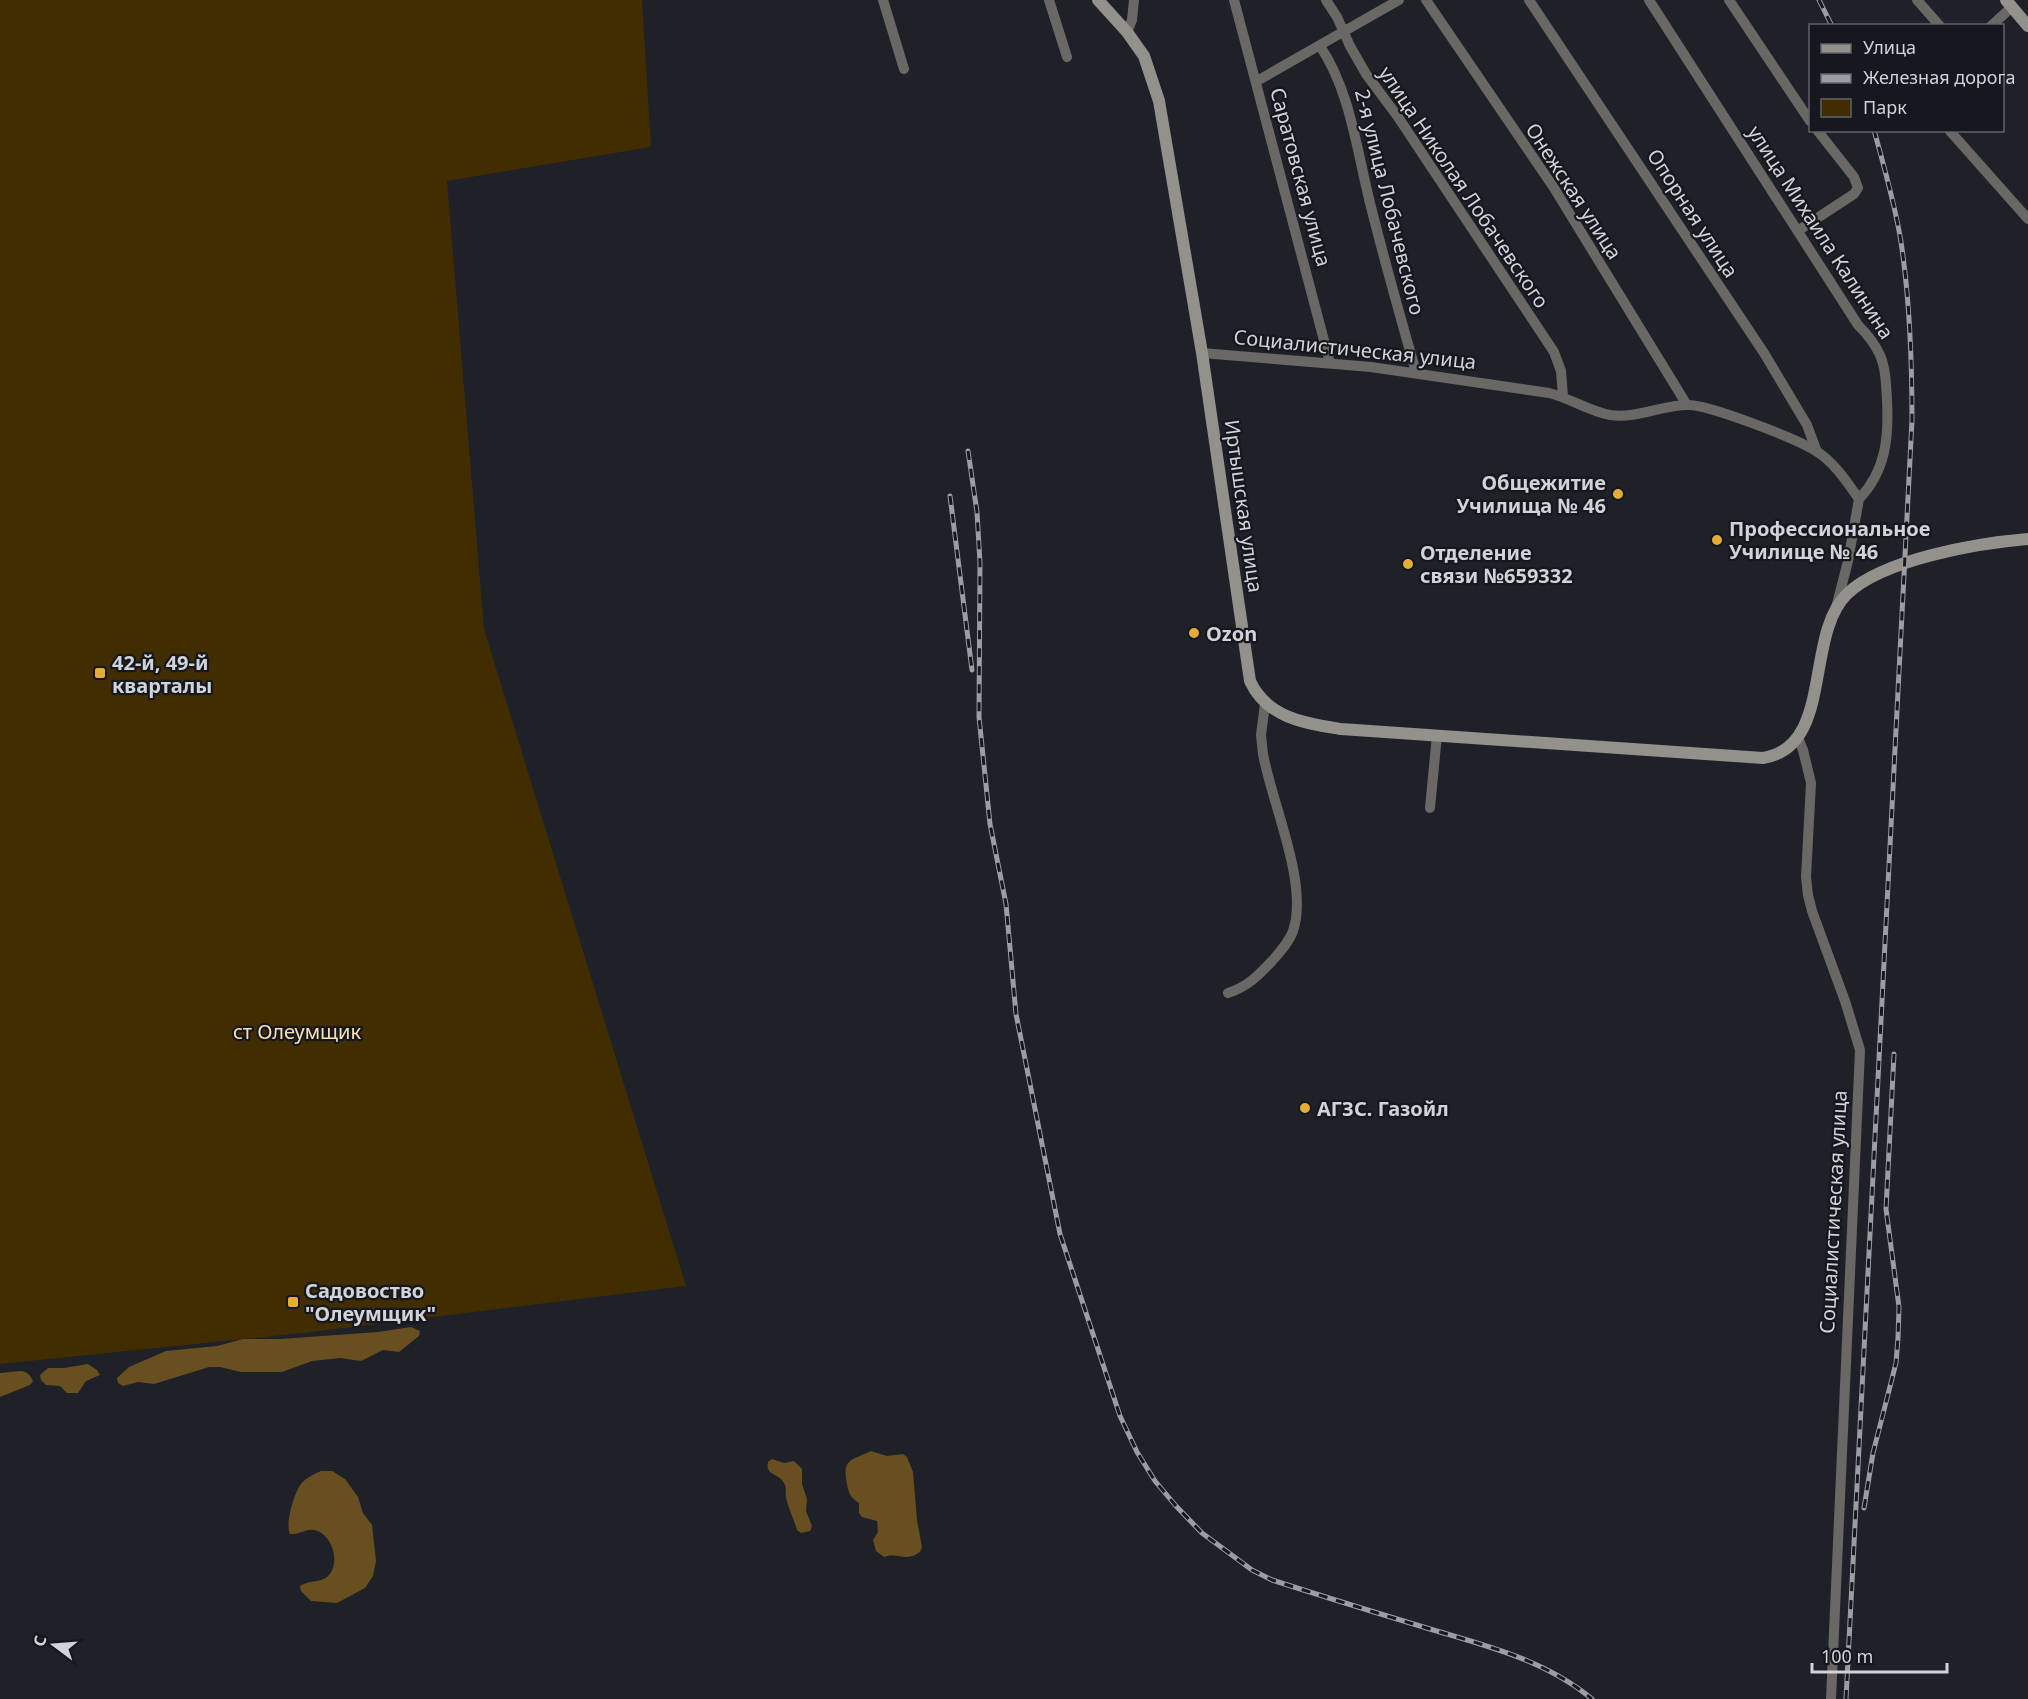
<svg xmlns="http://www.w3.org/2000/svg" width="2028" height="1699" font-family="'Noto Sans',sans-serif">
<rect width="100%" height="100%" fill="#1e2127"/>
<path fill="#422d00" d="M0,0H642L651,147L447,181L484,629L686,1286L303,1333L0,1364Z"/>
<path fill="#684f1f" d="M411,1327L420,1331L419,1336L399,1352L383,1350L361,1361L340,1358L312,1361L282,1372H241L220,1367H209L154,1384L138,1382L123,1386L118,1383L117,1378L129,1367L166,1351L217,1346L243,1339H281L378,1332Z
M88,1364L97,1370L100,1375L86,1381L78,1393H67L60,1386L46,1385L41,1380L40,1375L48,1368H64Z
M21,1371C28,1372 30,1375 33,1381L30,1385L0,1397V1373Z
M871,1451L887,1456L903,1454L907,1457L913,1472L917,1520L922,1547L920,1552C904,1563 901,1552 884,1557L876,1551L873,1540L878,1532L877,1521L862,1517L859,1513V1503C850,1497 849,1494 847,1484C842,1459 850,1461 871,1451Z
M772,1459L784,1463L794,1461L802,1469V1484L807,1499L806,1511L812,1526L810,1531L801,1533L797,1530C794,1519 788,1508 786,1497C785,1492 787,1487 784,1483C779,1473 765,1476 768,1462Z
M321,1471H332L345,1479L358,1497L363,1513L372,1525L376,1561L373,1576L365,1588L337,1603L311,1601L301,1591L300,1586C308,1580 320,1583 327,1577C342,1564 332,1533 314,1530C306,1528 299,1535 290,1534C285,1524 294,1493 301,1484C306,1478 314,1474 321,1471Z"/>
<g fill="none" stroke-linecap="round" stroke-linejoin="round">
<path stroke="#6a6864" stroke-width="10" d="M883,0L904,69
M1049,0L1067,57
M1234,0L1330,363
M1326,0L1337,17L1350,46L1366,74L1398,117L1554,352L1561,371L1563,396
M1426,0L1554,188L1687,405
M1529,0L1764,353L1807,425L1817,452
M1649,0L1858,325C1867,334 1875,344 1880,355C1886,369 1886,385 1887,400C1889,437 1886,471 1859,499
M1729,0L1810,121
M1917,0L1940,26
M1991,26L2012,7
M1127,32L1132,20L1134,0
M1320,46C1350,90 1357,151 1370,203C1384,259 1400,316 1416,372
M1257,81L1399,0
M1949,130L2028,219
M1799,230L1854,194L1858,188L1854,177L1817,130
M1202,353L1371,367L1549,393C1570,398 1588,411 1610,415C1636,419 1663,405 1687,405C1708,404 1797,439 1816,451C1834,462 1847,482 1859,499L1848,561L1836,608
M1798,738L1803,750L1811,783L1806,877L1808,895L1812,911L1845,1001L1860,1050L1831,1699
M1430,808L1437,735
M1228,993C1247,987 1258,976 1272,961C1280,952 1289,942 1293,931C1309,884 1272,804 1263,754L1261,735L1265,704"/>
<path stroke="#94908b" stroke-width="12" d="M1098,0L1127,32L1144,56L1159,101L1202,353L1250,681C1267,718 1305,723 1341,729L1763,758C1834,747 1804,636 1847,594C1883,559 1979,543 2028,539
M2006,0L2028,26"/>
<g stroke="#9b9da2" stroke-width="5">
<path id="rail" d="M1819,0L1832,26
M968,451L977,512L980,563L979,717L990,824L1006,904L1016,1014L1060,1234L1120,1416L1137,1452L1155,1481L1176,1506L1202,1533L1252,1570L1272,1580C1325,1597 1377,1613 1430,1629C1487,1646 1545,1660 1592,1699
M950,496L972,670
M1864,1508L1873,1453L1896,1363L1898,1338L1899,1307L1886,1209L1894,1054
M1846,1699L1912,420C1912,360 1910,301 1901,242C1895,204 1884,167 1874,130"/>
</g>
<use href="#rail" stroke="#15181e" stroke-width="3" stroke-dasharray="9" stroke-linecap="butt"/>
</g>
<g fill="#e6ad36" stroke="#15181e" stroke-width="2">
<circle cx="1618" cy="494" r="6"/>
<circle cx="1717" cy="540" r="6"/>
<circle cx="1408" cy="564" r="6"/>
<circle cx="1194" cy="633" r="6"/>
<rect x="94" y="667" width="12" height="12" rx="3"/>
<circle cx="1305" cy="1108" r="6"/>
<rect x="287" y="1296" width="12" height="12" rx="3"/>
</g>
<g text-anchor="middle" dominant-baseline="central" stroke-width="4.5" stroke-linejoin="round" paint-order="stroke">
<g font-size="20" fill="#d1d3d7" stroke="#15181e">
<text transform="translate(1301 177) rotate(75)">Саратовская улица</text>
<text transform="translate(1464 187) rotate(56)">улица Николая Лобачевского</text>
<text transform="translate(1574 191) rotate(57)">Онежская улица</text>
<text transform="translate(1390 202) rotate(76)">2-я улица Лобачевского</text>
<text transform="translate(1693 213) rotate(57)">Опорная улица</text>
<text transform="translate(1821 232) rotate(57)">улица Михаила Калинина</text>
<text transform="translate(1355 349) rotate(6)">Социалистическая улица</text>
<text transform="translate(1244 506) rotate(82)">Иртышская улица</text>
<text transform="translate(1833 1212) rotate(-87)">Социалистическая улица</text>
</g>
<g font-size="20" font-weight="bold" fill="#d1d3d7" stroke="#15181e" text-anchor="start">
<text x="1606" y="482" text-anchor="end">Общежитие<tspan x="1606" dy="23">Училища № 46</tspan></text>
<text x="1729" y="528">Профессиональное<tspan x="1729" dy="23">Училище № 46</tspan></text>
<text x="1420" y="552">Отделение<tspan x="1420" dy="23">связи №659332</tspan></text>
<text x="1206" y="633">Ozon</text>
<text x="112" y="662">42-й, 49-й<tspan x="112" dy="23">кварталы</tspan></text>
<text x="1317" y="1108">АГЗС. Газойл</text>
<text x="305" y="1290">Садовоство<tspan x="305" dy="23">"Олеумщик"</tspan></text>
</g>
<g font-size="20" fill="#f8e0b6" stroke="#15181e">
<text x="297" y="1031">ст Олеумщик</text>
</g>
</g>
<rect x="1809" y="24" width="195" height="108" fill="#15181e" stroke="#606368" stroke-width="1.5"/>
<rect x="1821" y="44" width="30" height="9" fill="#94908b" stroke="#606368" stroke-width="1.5"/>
<text x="1863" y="54" font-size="18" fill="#d1d3d7">Улица</text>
<rect x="1821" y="74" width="30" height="9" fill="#9b9da2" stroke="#606368" stroke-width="1.5"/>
<text x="1863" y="84" font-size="18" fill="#d1d3d7">Железная дорога</text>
<rect x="1821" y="99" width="30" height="18" fill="#422d00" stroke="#606368" stroke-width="1.5"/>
<text x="1863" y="114" font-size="18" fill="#d1d3d7">Парк</text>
<g transform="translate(54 1645) rotate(286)" stroke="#15181e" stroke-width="4.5" paint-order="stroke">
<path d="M0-4.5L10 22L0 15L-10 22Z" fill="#d1d3d7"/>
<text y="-9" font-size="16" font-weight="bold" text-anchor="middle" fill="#d1d3d7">С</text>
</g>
<path d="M1812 1663v9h135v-9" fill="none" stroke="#d1d3d7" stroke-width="3"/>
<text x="1821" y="1663" font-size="18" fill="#d1d3d7" stroke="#15181e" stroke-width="4.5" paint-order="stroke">100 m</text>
</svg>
